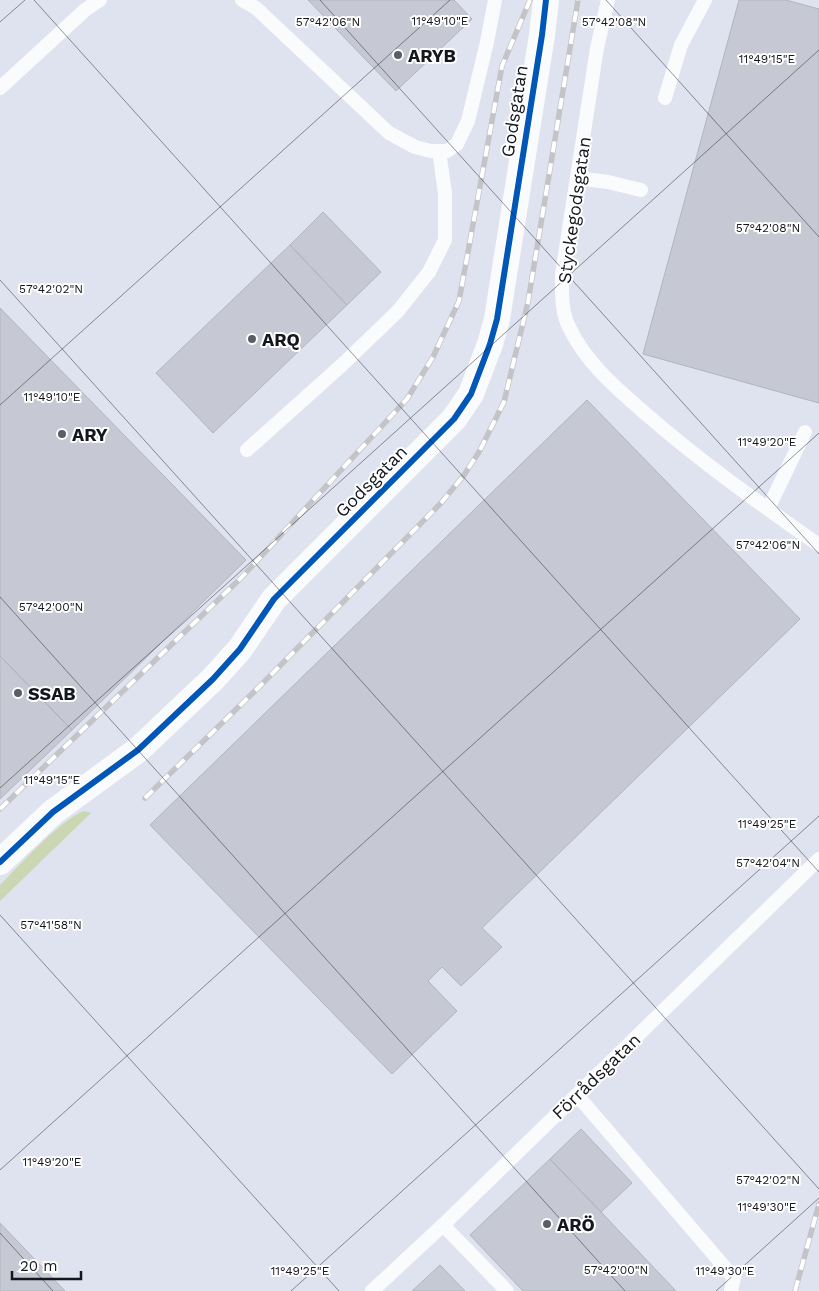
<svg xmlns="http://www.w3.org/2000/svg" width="819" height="1291" font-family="'Work Sans',sans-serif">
<rect width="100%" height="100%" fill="#dfe2ef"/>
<path fill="#cbd7b2" d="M84,811L91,813L0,901V885C19,866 61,819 84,811Z"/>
<path fill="#c6c9d3" stroke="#b1b4be" d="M308,0H454L472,19L396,91Z
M739,0H786L819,9V403L643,354Z
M323,212L381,272L347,305L290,245Z
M290,245L347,305L213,433L156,373Z
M0,308L246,560L72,730L0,656Z
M587,400L800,619L482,928L502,947L461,986L442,967L428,981L457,1011L392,1074L150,825Z
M0,656L72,730L0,799Z
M581,1129L632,1183L601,1212L550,1159Z
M550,1159L601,1212L676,1291H523L470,1235Z
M0,1223L65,1291H0Z
M440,1265L465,1291H412Z"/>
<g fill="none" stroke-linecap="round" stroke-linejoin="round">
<path stroke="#fafbfd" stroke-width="14" d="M242,0L256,8L389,133L415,147L431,151H447L457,144L468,121L487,42L495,0
M608,0L597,48L562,274C562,292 561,311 569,327C586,363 617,389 646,414C701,462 760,504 819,545
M0,88L85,10L100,0
M665,98L681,45L705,0
M577,178L608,182L641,190
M247,450L343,364L398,311L429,272L445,240V193L439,151
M768,509L805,432
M577,1095L734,1278L731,1291
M443,1225L507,1291
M372,1291L443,1225L819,859"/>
<path stroke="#fafbfd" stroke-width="26" d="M0,862L53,812L138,750L213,679L240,649L274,599L454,419L471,394L490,344L497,319L542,35L546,0"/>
<g stroke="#c4c4c8" stroke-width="5.5">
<path id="rail" d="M145,798L259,687L441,503L464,475L479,452L504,402L528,302L578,0
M0,809L241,578L407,399L433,357L459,301L502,66L530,0
M795,1291L819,1204"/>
</g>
<use href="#rail" stroke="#fff" stroke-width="4" stroke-dasharray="11" stroke-linecap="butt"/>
<g stroke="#fff" stroke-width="9">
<path id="cycleway" d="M0,862L53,812L138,750L213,679L240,649L274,599L454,419L471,394L490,344L497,319L542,35L546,0"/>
</g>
<use href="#cycleway" stroke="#0057b8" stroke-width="6"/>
</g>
<path fill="none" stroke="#14161e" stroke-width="1" stroke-opacity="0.45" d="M34,0L819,872M320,0L819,554M606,0L819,237M0,22L25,0M0,280L819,1189M0,405L450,0M0,597L625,1291M0,788L819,50M0,915L339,1291M0,1170L819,433M0,1233L53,1291M291,1291L819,816M716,1291L819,1198"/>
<g fill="#5b5d67" stroke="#fff" stroke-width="2">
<circle cx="398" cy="55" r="5"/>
<circle cx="252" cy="339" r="5"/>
<circle cx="62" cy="434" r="5"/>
<circle cx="18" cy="693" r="5"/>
<circle cx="547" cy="1224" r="5"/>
</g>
<g text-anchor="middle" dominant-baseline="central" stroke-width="4" stroke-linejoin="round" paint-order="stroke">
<g font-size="18" font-weight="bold" fill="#14161e" stroke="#fff" text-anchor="start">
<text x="408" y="55">ARYB</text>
<text x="262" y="339">ARQ</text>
<text x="72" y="434">ARY</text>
<text x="28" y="693">SSAB</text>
<text x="557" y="1224">ARÖ</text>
</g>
<g font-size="18" fill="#14161e" stroke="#fff">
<text transform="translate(514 111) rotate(-81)">Godsgatan</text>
<text transform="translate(574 210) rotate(-82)">Styckegodsgatan</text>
<text transform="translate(371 481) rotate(-45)">Godsgatan</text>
<text transform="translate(596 1076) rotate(-44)">Förrådsgatan</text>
</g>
</g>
<g font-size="12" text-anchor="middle" fill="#14161e" stroke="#fff" stroke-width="4" stroke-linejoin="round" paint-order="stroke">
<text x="440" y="25">11°49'10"E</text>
<text x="328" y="26">57°42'06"N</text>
<text x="614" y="26">57°42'08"N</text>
<text x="767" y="63">11°49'15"E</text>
<text x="768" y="232">57°42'08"N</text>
<text x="51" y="293">57°42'02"N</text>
<text x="52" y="401">11°49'10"E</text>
<text x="767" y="446">11°49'20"E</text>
<text x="768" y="549">57°42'06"N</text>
<text x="51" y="611">57°42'00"N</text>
<text x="52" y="784">11°49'15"E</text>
<text x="767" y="828">11°49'25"E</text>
<text x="768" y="867">57°42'04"N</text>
<text x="51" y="929">57°41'58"N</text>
<text x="52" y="1166">11°49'20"E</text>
<text x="768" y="1184">57°42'02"N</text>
<text x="767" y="1211">11°49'30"E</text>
<text x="616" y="1274">57°42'00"N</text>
<text x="300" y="1275">11°49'25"E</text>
<text x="725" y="1275">11°49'30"E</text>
</g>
<path d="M12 1271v8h69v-8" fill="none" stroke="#14161e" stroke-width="2.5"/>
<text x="20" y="1271" font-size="15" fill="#14161e" stroke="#ffffff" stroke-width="4" paint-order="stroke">20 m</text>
</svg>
